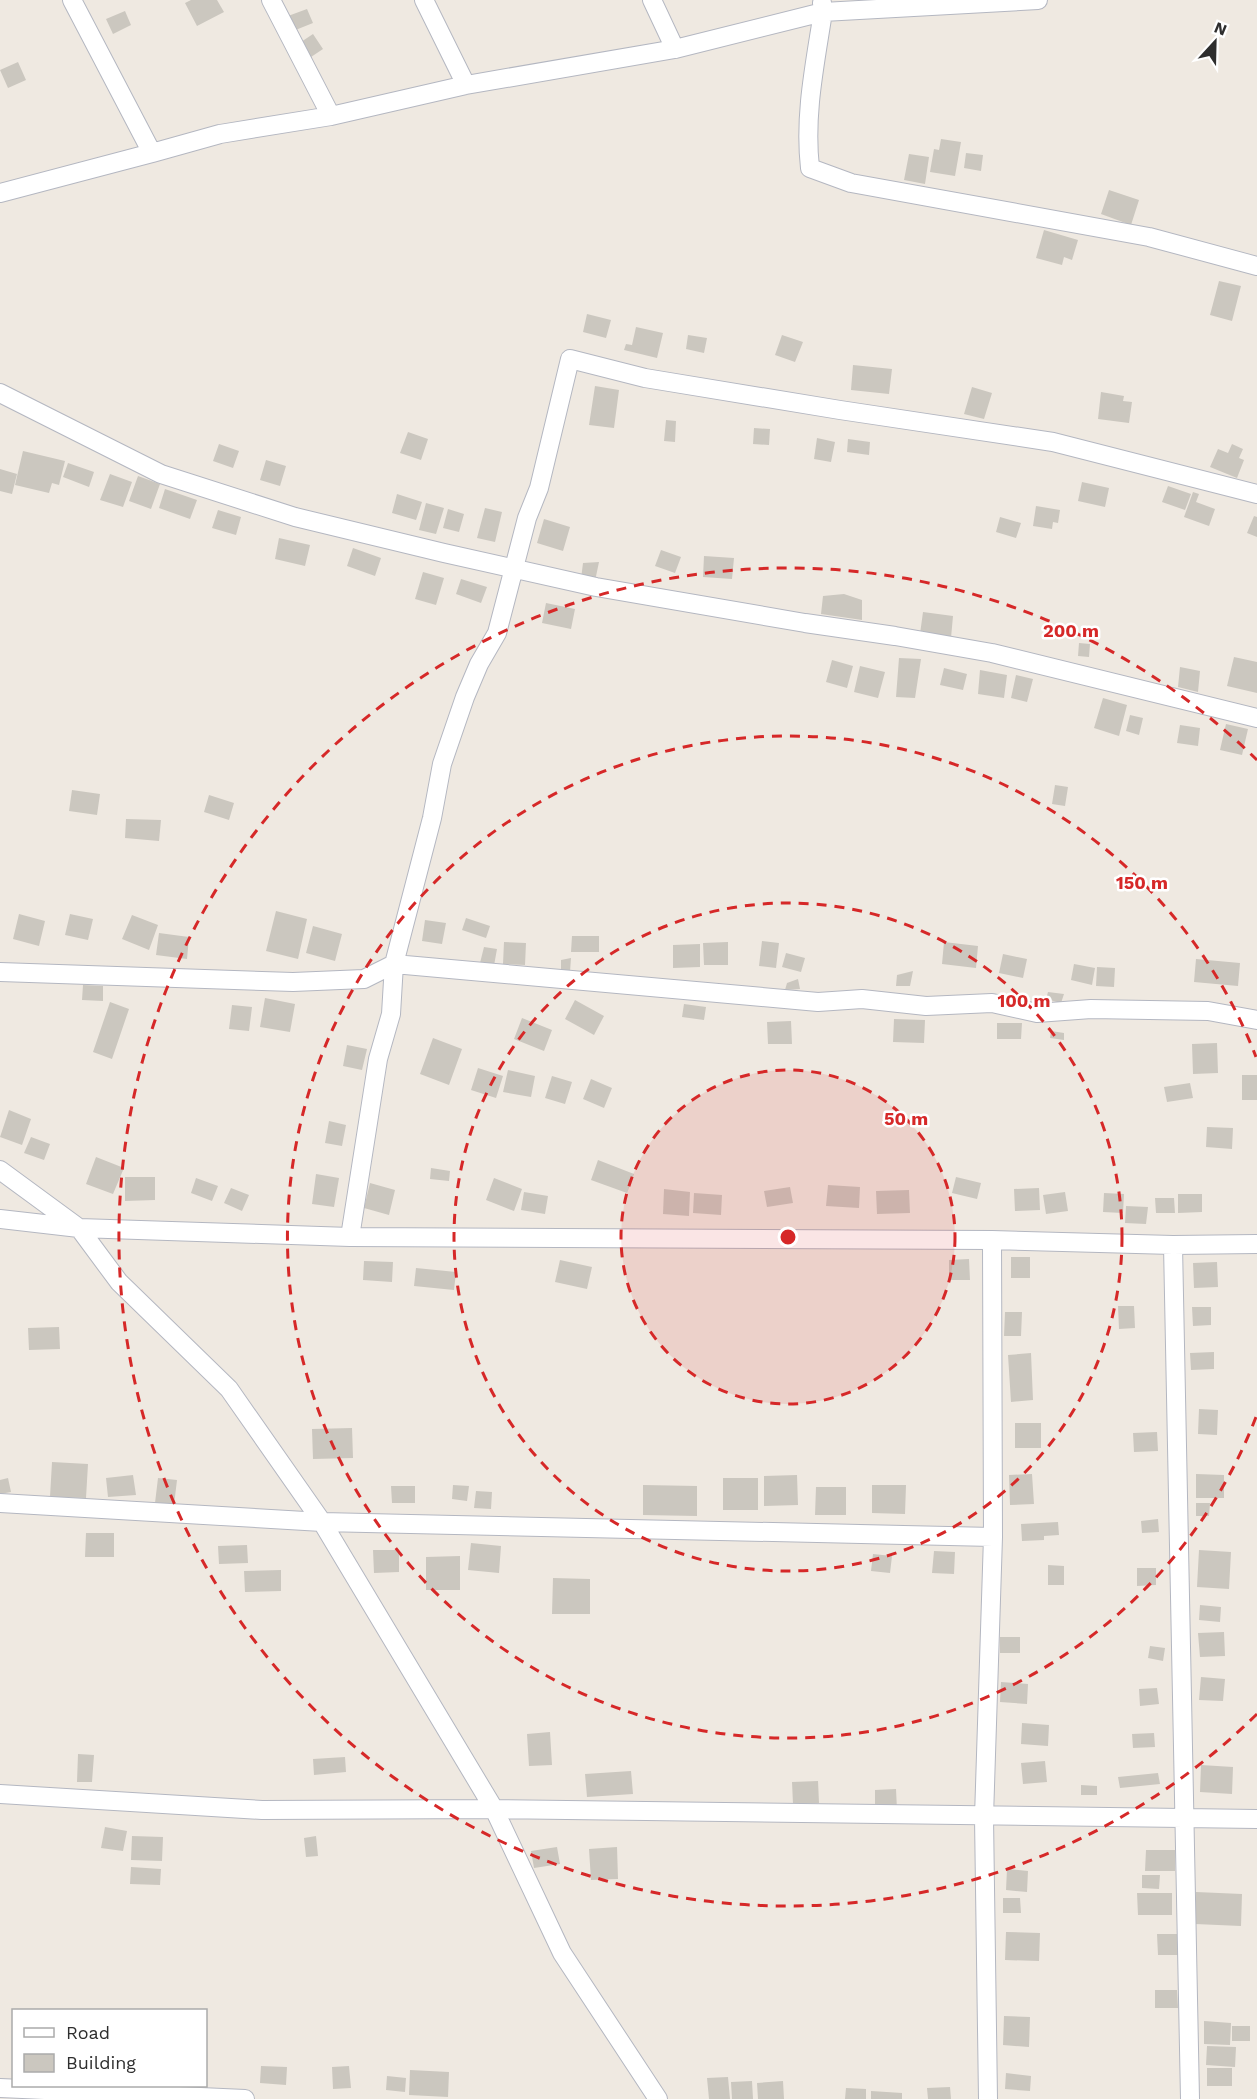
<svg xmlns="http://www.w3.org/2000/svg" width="1257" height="2099" font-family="'Work Sans',sans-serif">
<rect width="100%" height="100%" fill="#efe9e1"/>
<path fill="#cbc7bf" d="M191,0H217L224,12L197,26L185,3Z
M307,9L313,23L293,31L288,16Z
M125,11L131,25L113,34L106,19Z
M313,34L323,49L311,57L301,42Z
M18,62L26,80L8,88L0,70Z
M941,139L961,142L955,176L930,172L934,149L939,150Z
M966,153L983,155L981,171L964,168Z
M909,154L929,157L925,184L904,180Z
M1109,190L1139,200L1131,225L1101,214Z
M1044,230L1078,240L1072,260L1064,257L1062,265L1036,258Z
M1219,281L1241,286L1232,321L1210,315Z
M587,314L611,320L606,338L583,332Z
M636,327L663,333L657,358L624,350L626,344L632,345Z
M688,335L707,338L704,353L686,349Z
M782,335L803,342L795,362L775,355Z
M853,365L892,369L889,394L851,390Z
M595,386L619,390L614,428L589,425Z
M972,387L992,393L984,419L964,414Z
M1101,392L1124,396L1123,401L1132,402L1129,423L1098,419Z
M666,420L676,421L675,442L664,441Z
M754,428L770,429L769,445L753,444Z
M408,432L428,439L421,460L400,453Z
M817,438L835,442L831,462L814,459Z
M848,439L870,442L869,455L847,452Z
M219,444L239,451L233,468L213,461Z
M1232,444L1243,449L1239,458L1244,460L1237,478L1210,467L1218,449L1228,453Z
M23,451L65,461L59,485L52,483L49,493L15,485Z
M266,460L286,466L280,486L260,480Z
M68,463L94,472L89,487L63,477Z
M0,469L17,474L12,494L0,491Z
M110,474L132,482L123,507L100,500Z
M138,476L160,484L151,509L129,501Z
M1082,482L1109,488L1105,507L1078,501Z
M1168,486L1191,494L1185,510L1162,502Z
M165,489L197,500L190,519L159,508Z
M1193,492L1199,494L1196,502L1215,509L1209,526L1184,517Z
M397,494L422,502L416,520L392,513Z
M426,503L444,508L436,534L419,530Z
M1036,506L1060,510L1058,523L1053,522L1052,529L1033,526Z
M485,508L502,512L495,542L477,538Z
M448,509L464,514L459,532L443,528Z
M218,510L241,517L236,535L212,528Z
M1254,516L1257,517V537L1247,533Z
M1000,517L1021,523L1016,538L996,532Z
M544,519L570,527L563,551L537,543Z
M279,538L310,545L305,566L275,559Z
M353,548L381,558L375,576L347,566Z
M661,550L681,557L675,573L655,566Z
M704,556L734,558L732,579L703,577Z
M599,562L595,581L581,579L583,563Z
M423,572L444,578L436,605L415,599Z
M461,579L487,587L481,603L456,594Z
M844,594L862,600V620L821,614L823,596Z
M546,603L575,609L571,629L542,623Z
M923,612L953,616L951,638L920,634Z
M1079,643L1090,644L1089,657L1078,656Z
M1234,657L1257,662V693L1227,686Z
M899,658L921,659L915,698L896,697Z
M832,660L853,666L847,688L826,682Z
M860,666L885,672L878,698L854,692Z
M1180,667L1200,671L1198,692L1178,687Z
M944,668L967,674L963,690L940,685Z
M980,670L1007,675L1004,698L978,694Z
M1016,675L1033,679L1027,702L1011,698Z
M1103,698L1127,705L1119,736L1094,728Z
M1130,715L1143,718L1139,735L1126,731Z
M1226,724L1248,729L1242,755L1220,750Z
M1180,725L1200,728L1198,746L1177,743Z
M1055,785L1068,787L1065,806L1052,804Z
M72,790L100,794L97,815L69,811Z
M209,795L234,803L229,820L204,812Z
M126,819L161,820L159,841L125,838Z
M276,911L307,919L298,959L266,951Z
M19,914L45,921L39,946L13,939Z
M70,914L93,919L88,940L65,935Z
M132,915L158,925L149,950L122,939Z
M466,918L490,926L486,938L462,930Z
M425,920L446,923L442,944L422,941Z
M313,926L342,934L335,961L306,953Z
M159,933L189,937L187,959L156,955Z
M572,936H599V952H571Z
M762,941L779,943L776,968L759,966Z
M504,942L526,943L525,965L503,964Z
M728,942V965H704L703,943Z
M944,942L978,946L976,968L942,964Z
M700,944V967L673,968V945Z
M484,947L497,949L493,971L479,967Z
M786,953L805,958L801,972L782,967Z
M1003,954L1027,959L1023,978L999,973Z
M571,958L570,972L561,971V960Z
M1196,959L1240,963L1238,986L1194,982Z
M1074,964L1095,968L1092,985L1071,980Z
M1097,967L1115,968L1114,987L1096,986Z
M913,971L910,986H896L897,975Z
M798,979L800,989L785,990L787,983Z
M83,985L103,986V1001L82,1000Z
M1048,992L1064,994L1061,1003L1046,999Z
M265,998L295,1004L290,1032L260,1027Z
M575,1000L604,1016L594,1035L565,1019Z
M110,1002L129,1009L112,1059L93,1052Z
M684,1004L706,1007L704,1020L682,1017Z
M232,1005L252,1007L249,1031L229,1029Z
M522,1018L552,1030L544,1051L514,1039Z
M894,1019L925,1020L924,1043L893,1042Z
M791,1021L792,1044H768L767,1022Z
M997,1023H1022L1021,1039H997Z
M1051,1031L1064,1033V1040L1050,1038Z
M433,1038L462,1049L449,1085L420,1074Z
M1217,1043L1218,1073L1193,1074L1192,1044Z
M347,1045L367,1049L362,1070L343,1066Z
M478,1068L503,1076L496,1098L471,1090Z
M508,1070L535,1076L531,1097L503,1092Z
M1242,1075H1257V1100H1242Z
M552,1076L572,1082L565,1104L545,1098Z
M591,1079L612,1088L604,1108L583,1099Z
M1190,1083L1193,1098L1167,1102L1164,1087Z
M9,1110L31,1119L22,1145L0,1137Z
M329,1121L346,1125L342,1146L325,1143Z
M1207,1127L1233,1128L1232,1149L1206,1147Z
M31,1137L50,1144L44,1160L24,1153Z
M96,1157L124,1168L113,1194L86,1184Z
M598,1160L634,1174L627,1193L591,1180Z
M431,1168L450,1171L449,1181L430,1179Z
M316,1174L339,1178L334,1207L312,1204Z
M125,1177H155V1200L125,1201Z
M956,1177L981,1183L977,1199L952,1193Z
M196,1178L218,1186L212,1201L191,1193Z
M494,1178L522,1189L514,1211L486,1200Z
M370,1183L395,1190L389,1215L364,1208Z
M828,1185L860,1187L859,1208L826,1206Z
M790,1187L793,1203L767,1207L764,1191Z
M231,1188L249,1195L242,1211L224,1203Z
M1039,1188L1040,1210L1015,1211L1014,1189Z
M664,1189L690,1192L689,1216L663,1214Z
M909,1190L910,1213L877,1214L876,1191Z
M524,1192L548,1196L545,1214L521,1210Z
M1065,1192L1068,1211L1046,1214L1043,1195Z
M694,1193L722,1195L721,1215L693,1213Z
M1104,1193L1124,1194L1123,1213L1103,1212Z
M1178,1194H1202V1212L1178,1213Z
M1155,1198H1174L1175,1213H1156Z
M1126,1206L1148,1207L1146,1224L1125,1223Z
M1011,1257H1030V1278H1011Z
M969,1259L970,1280H949V1260Z
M560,1260L592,1267L587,1289L555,1282Z
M364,1261L393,1262L392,1282L363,1280Z
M1217,1262L1218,1287L1194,1288L1193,1263Z
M416,1268L456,1272L454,1290L414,1286Z
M1118,1306H1134L1135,1328L1119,1329Z
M1192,1307H1211V1325L1193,1326Z
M1005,1312H1022L1021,1336H1004Z
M59,1327L60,1349L29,1350L28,1328Z
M1214,1352V1369L1191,1370L1190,1353Z
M1031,1353L1033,1400L1011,1402L1008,1355Z
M1199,1409L1218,1410L1217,1435L1198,1434Z
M1015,1423H1041V1448H1015Z
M352,1428L353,1458L313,1459L312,1429Z
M1157,1432L1158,1451L1134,1452L1133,1433Z
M52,1462L88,1464L86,1498L50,1497Z
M1032,1474L1034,1504L1010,1505L1009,1475Z
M1196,1474L1224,1475V1498H1196Z
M133,1475L136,1495L108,1497L106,1478Z
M797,1475L798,1505L764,1506V1476Z
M8,1478L11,1492L0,1494V1480Z
M158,1478L177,1480L174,1505L155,1503Z
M723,1478H758V1510H723Z
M453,1485L469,1486L467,1501L452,1499Z
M643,1485L697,1486V1516L643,1515Z
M872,1485H906L905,1514L872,1513Z
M391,1486H415V1503H392Z
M816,1487H846V1515H815Z
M476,1491L492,1492L491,1509L474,1508Z
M1196,1503H1210L1209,1516H1196Z
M1158,1519L1159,1532L1142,1533L1141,1521Z
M1058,1522L1059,1535L1044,1536V1540L1022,1541L1021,1524Z
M86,1533H114V1557H85Z
M471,1543L501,1546L499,1573L468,1570Z
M247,1545L248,1563L219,1564L218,1546Z
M373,1550H399V1572L374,1573Z
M1199,1550L1231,1552L1229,1589L1197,1587Z
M934,1551L955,1552L954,1574L932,1573Z
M873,1554L892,1556L890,1573L871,1571Z
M460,1556V1590H426V1557Z
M1048,1565L1064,1566V1585H1048Z
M1137,1568H1156V1585L1137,1586Z
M281,1570V1591L245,1592L244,1571Z
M553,1578L590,1579V1614H552Z
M1200,1605L1221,1607L1220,1622L1199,1620Z
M1224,1632L1225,1656L1200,1657L1198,1633Z
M1000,1637H1020V1653H1000Z
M1150,1646L1165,1648L1163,1661L1148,1658Z
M1201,1677L1225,1679L1223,1701L1199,1700Z
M1001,1682L1028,1684L1027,1704L1000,1702Z
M1157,1688L1159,1704L1140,1706L1139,1689Z
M1022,1723L1049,1725L1048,1746L1021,1744Z
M550,1732L552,1765L529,1766L527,1734Z
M1154,1733L1155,1747L1133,1748L1132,1734Z
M78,1754L94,1755L92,1782H77Z
M345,1757L346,1772L314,1775L313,1759Z
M1045,1761L1047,1782L1023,1784L1021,1763Z
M1201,1765L1233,1767L1232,1794L1200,1792Z
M631,1771L633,1794L587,1797L585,1774Z
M1158,1773L1160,1784L1120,1788L1118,1777Z
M818,1781L819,1803L793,1804L792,1782Z
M1081,1785L1097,1786V1795H1081Z
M896,1789L897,1810H875V1790Z
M105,1827L127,1831L123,1851L101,1848Z
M132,1836L163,1837L162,1861L131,1860Z
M316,1836L318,1856L306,1857L304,1838Z
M557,1847L560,1864L534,1868L531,1851Z
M617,1847L618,1879L591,1880L589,1849Z
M1146,1850H1175V1871H1145Z
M131,1867L161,1869L160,1885L130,1884Z
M1007,1869L1028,1871L1027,1892L1006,1890Z
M1142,1875H1160L1159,1889L1142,1888Z
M1196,1892L1242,1894L1241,1926L1195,1924Z
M1137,1893H1172V1915H1138Z
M1003,1898H1020L1021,1913H1003Z
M1006,1932L1040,1933L1039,1961L1005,1960Z
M1157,1934H1177L1178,1955H1158Z
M1155,1990H1177L1178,2008H1155Z
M1004,2016L1030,2017L1029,2047L1003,2045Z
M1204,2021L1231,2023L1230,2045L1204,2044Z
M1232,2026H1250V2041H1232Z
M1207,2046L1236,2047L1235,2067L1206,2065Z
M261,2066L287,2067L286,2085L260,2083Z
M349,2066L351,2088L333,2089L332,2067Z
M1207,2068H1232V2086H1207Z
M410,2070L449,2072L448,2097L409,2095Z
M1006,2073L1031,2076L1030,2091L1005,2089Z
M387,2076L406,2078L405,2092L386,2090Z
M728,2077L730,2099H709L707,2078Z
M752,2081L753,2099H732L731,2082Z
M783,2081L784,2099H758L757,2083Z
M950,2087L951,2099H928L927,2088Z
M846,2088L866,2089V2099H845Z
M871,2091L902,2093V2099H871Z"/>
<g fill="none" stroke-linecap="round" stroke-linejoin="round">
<g stroke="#b4b7c1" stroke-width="20">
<path id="street" d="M72,0L152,153L220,134L331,116
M271,0L331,116L466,85L675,49L823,12L822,3
M424,0L466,85
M652,0L675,49
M1038,0L823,12C815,64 804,115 810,168L851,183L1149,237L1257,266
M0,193L152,153
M0,393L161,474L295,517L444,553L596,587L805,623L895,636L992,653L1257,718
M0,972L293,982L364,979L394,964L818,1002L862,999L926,1006L992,1003L1037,1013L1091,1009L1208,1011L1257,1020
M0,1170L79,1228L119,1282L229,1389L322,1522L494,1809L562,1953L658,2099
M0,1219L79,1228L350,1237L992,1240L1173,1245L1257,1244
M350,1237L378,1059L391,1014L394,964L432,818L442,764L465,697L479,664L497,633L527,518L539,488L570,359L645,378L840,410L1053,442L1257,494
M1173,1245L1190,2099
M0,1503L322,1522L993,1537
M0,1794L262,1810L494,1809L1257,1819
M0,2088L245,2099
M988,2099L984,1817L993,1537L992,1240"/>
</g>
<use href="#street" stroke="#fff" stroke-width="18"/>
</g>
<circle cx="788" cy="1237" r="167" fill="#d62828" fill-opacity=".12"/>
<g fill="none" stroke="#d62828" stroke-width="3" stroke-dasharray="10 8">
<circle cx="788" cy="1237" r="167"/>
<circle cx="788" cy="1237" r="334"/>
<path d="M1256 1417A501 501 0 1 1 1256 1057"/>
<path d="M1257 1714A669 669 0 1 1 1257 760"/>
</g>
<circle cx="788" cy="1237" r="9" fill="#d62828" stroke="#fff" stroke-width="3"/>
<g font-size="18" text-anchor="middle" font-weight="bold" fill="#d62828" stroke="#fff" stroke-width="5" stroke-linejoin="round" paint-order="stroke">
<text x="1071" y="637">200 m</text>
<text x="1142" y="889">150 m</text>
<text x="1024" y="1007">100 m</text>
<text x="906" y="1125">50 m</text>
</g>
<rect x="12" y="2009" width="195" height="78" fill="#ffffff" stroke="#ababab" stroke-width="1.5"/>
<rect x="24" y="2028" width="30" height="9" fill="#ffffff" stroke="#ababab" stroke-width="1.5"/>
<text x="66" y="2039" font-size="18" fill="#2e2e2e">Road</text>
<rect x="24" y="2054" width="30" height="18" fill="#cbc7bf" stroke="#ababab" stroke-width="1.5"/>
<text x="66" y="2069" font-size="18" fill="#2e2e2e">Building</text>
<g transform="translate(1215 42) rotate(22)" stroke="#ffffff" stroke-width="4.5" paint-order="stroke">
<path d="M0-4.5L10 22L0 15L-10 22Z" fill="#2e2e2e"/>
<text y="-9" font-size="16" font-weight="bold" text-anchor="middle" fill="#2e2e2e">N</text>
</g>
</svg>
